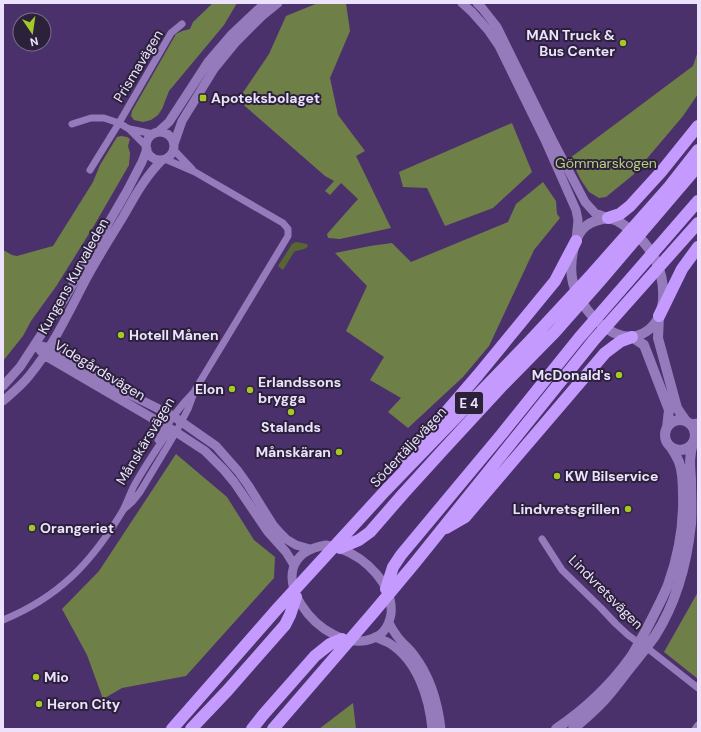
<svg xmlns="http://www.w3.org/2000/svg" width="701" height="732" font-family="'DM Sans',sans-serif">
<rect width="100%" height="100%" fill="#4b316b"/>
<path fill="#576632" d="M296,242L307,244L308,246C304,251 299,249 294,252L283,270L278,266L292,244Z"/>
<path fill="#6f7f48" d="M213,3H237L224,25L169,91L162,109L158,115L151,120L143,122L134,120L131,116L132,111L176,34L182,31L190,29L193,22Z
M318,3H346L350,31L330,78L338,115L365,151L356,156L391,228L340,239L328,238L327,234L358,199L341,183L330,195L325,191L334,181L325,176L238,100L269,54L286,16Z
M698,51V94L683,116L633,175L606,197L599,198L589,192L581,180L570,158L693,66Z
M512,123L532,172L493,208L445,226L427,188L403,187L399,172Z
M121,136L127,137L130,139L128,146L130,153L129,165L95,224L57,285L31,321L23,336L3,361V250L12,255L17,256L53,246L93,182L100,165L117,137Z
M543,182L556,201L557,214L560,218L534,250L489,346L463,377L408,428L388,412L401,398L370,380L384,357L346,331L367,286L335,253L370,246L392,243L411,262L508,222L516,204Z
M176,454L227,497L254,540L275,557L274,578L186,676L122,688L103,699L87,655L62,609L99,571Z
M698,592V679L664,652Z
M353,703L356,729H319Z"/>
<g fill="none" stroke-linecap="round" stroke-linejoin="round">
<path stroke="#957bbb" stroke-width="7" d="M72,124L91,118H104L119,123L129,129L146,146
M130,129L153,134
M173,149L192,169
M90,170L119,123L171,33L182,24
M158,440C168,423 179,407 193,393
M123,510L132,502L140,492L176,432L188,409L195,390L288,236V229L283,223L195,172L165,159
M542,539L562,570L601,608L616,624L628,635L639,643
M3,620C59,597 91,563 122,512C127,503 130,493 135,484C144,468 154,453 164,438L171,434L176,432
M646,647L698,688
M695,729L698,725"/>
<path stroke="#957bbb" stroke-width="9" d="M462,3L472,12L488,30L499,46L545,140L576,210L578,220L576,240
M477,3L482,8L497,27L552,139L585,202L595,213L608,218
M158,132L169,122L208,62L232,34L265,3
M146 146a14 14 0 1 1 28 0a14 14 0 1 1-28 0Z
M174,144L182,121L214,69L236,42L262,16L278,3
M35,344L49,348L113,386L173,416L216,446L238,471L248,485L273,525L280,533L286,539L296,545L310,549
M35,344L44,355L176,432L205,451L224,470L234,482L268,532L286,552L294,565
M3,386L20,367L65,298L127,191L142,162L147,149
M3,401C12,393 22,385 29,376C51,349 66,318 82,287C94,263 109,240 123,217C135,196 145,177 162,160
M691,424L698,423
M326,545C331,546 336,547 341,549C366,558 394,585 391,614C389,625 384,634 374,638C322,660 248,558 326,545Z
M389,623C391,627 394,632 397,636C402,643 409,648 414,655C430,676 438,702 441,729
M375,637C380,639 385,641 389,643C418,661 429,698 432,729"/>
<path stroke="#957bbb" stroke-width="10" d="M608,218C612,219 616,220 619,222C623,224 626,227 629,229C652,245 665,272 663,300C662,312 657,324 647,331C617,352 580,309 573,283C570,271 571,259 574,247C579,227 589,221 608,218Z
M659,317L658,338L677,408L686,421
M632,337L644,345L669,410L667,428
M665 435a15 15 0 1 1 30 0a15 15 0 1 1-30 0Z
M556,729C584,710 610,686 630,658C635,651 639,642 644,634C652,618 661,602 668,585C678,557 684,525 683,495C683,485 683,472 679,462C677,457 674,452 670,446
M573,729C585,719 598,708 608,696C616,687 623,677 631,667C639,657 647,647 655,636C676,603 687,563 691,524C692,509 691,494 691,479C690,465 689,457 693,443"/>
<path stroke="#c49aff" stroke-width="12" d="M608,218L620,214L630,206L661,172L698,126
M659,316L682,269L698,247
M404,461L478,375L555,281L576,241
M446,528L465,517L605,353L621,341L632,337
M340,548L359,540L370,532L403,494L443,450L503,385L555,332L600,281L698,166
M386,589L393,567L401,555L501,435L579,338L698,201
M172,729L278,608L385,491L529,342L592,274L669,187L698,150
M191,729L227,691L285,625L290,615L296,597
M252,729L263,715L315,656L330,644L342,639
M273,729L373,613L414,564L594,340L698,223"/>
</g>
<g fill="#a4c825" stroke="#2c213b" stroke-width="1.5">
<circle cx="623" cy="43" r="4"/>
<rect x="199" y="94" width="8" height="8" rx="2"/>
<circle cx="121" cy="335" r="4"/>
<circle cx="619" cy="375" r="4"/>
<circle cx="232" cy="389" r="4"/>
<circle cx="250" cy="390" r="4"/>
<circle cx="291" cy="412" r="4"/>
<circle cx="339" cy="452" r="4"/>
<circle cx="557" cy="476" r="4"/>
<circle cx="628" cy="509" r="4"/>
<circle cx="32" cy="528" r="4"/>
<circle cx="36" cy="677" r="4"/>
<circle cx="39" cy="704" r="4"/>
</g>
<g text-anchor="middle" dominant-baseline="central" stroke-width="4" stroke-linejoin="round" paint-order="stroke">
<rect fill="#2c213b" stroke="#b3a8c4" stroke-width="1" x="455" y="392" width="28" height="22" rx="3"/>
<g font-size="13" font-weight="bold" fill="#ede2fe">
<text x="469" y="403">E 4</text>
</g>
<g font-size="14" font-weight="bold" fill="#ede2fe" stroke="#2c213b" text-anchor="start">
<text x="615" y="35" text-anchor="end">MAN Truck &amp;<tspan x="615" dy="16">Bus Center</tspan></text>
<text x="211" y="98">Apoteksbolaget</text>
<text x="129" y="335">Hotell Månen</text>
<text x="611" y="375" text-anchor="end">McDonald's</text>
<text x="258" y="382">Erlandssons<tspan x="258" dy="16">brygga</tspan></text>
<text x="224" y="389" text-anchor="end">Elon</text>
<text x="291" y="427" text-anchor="middle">Stalands</text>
<text x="331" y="452" text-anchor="end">Månskäran</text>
<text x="565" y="476">KW Bilservice</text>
<text x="620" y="509" text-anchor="end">Lindvretsgrillen</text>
<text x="40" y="528">Orangeriet</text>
<text x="44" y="677">Mio</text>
<text x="47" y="704">Heron City</text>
</g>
<g font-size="14" fill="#ede2fe" stroke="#2c213b">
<text transform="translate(138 66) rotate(-59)">Prismavägen</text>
<text transform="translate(73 276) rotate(-61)">Kungens Kurvaleden</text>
<text transform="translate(100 370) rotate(31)">Videgårdsvägen</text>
<text transform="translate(145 441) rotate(-59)">Månskärsvägen</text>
<text transform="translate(408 447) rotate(-47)">Södertäljevägen</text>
<text transform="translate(606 592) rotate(45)">Lindvretsvägen</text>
</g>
<g font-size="14" fill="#b8d07e" stroke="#2c213b">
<text x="606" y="163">Gömmarskogen</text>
</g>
</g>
<rect width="701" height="732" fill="none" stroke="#ede2fe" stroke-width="8"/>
<g transform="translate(32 32) rotate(167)"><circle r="19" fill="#2c213b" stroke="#796e89"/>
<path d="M0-3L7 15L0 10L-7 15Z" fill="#a4c825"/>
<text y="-6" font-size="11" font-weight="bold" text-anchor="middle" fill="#ede2fe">N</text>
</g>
</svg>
